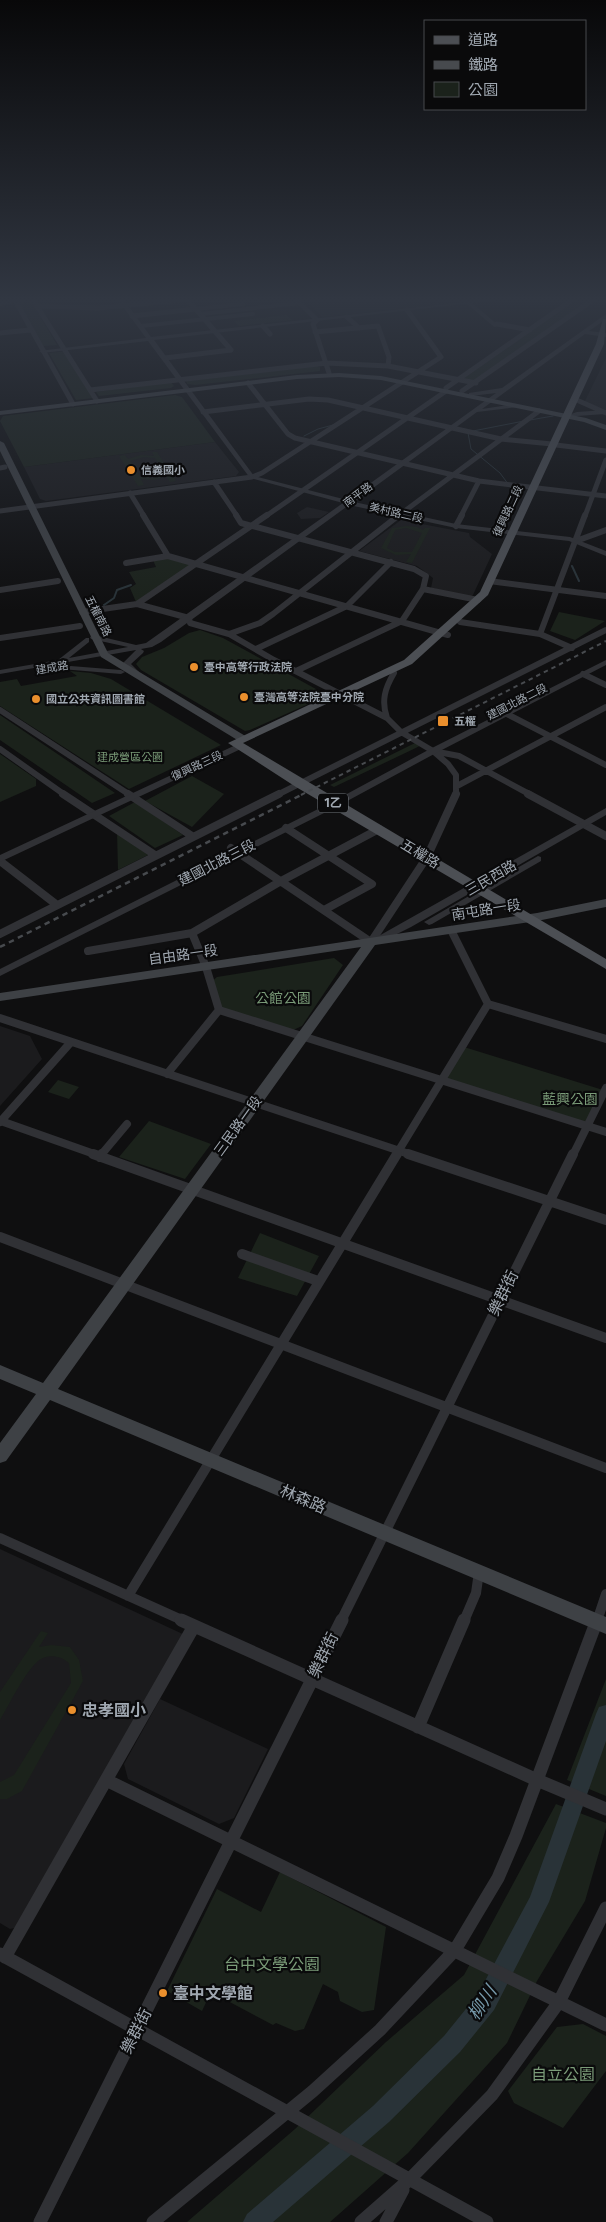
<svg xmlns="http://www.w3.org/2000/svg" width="606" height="2222" font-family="'Fira Sans','Noto Sans TC',sans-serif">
<rect width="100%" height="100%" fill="#0f0f10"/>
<path fill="#1b1b1d" d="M306,300H479L322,317Z
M606,358V410L584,403Z
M215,442L239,472L236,476L46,501L40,499L24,467Z
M307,507L329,512L320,518L301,519L297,513Z
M401,520L469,533L470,537L492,554L473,595L470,597L431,588L433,578L417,566L359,551Z
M0,1026L30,1036L42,1059L0,1106Z
M0,1549L187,1636L23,1926L10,1929L0,1923Z
M160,1699L268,1749L234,1818L219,1824L128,1779L124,1764Z"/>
<path fill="#1b221b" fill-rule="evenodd" d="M27,301H31L57,345L43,346L18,303Z
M572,303L584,305L475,381L463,379Z
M286,315L292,320L239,326L234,321Z
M67,351L94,398L76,400L49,353Z
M317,366L320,367V371L195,385L187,384L186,381Z
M171,382L174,386L171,388L99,396L96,392Z
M175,395L182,397L215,442L24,467L0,421L3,416Z
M152,452H157L176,481L170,482L166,476L155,480L141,479L144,485L138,486L119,456L125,455L128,459L141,455L154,456ZM144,457L155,458L165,474L152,478L140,476L130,461Z
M407,526L417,527L423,530L425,528H430L412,563L406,562L411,554L396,555L381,548L392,528ZM406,528L422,533L412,552H395L387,548L395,530Z
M165,557L194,565L136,602L130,588L136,584L129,572L156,567L153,560Z
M559,612L605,621L575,640L550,631Z
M200,630L223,638L325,694L324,697L250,730L245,731L141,670L136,664L142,657L164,648L189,633Z
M70,671L91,673L111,679L221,745L129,789L0,706V682L17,679L21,686L77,676Z
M0,715L115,793L92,803L0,740Z
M417,742L422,745L334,787L330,785Z
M0,754L36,779V786L0,802Z
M192,776L224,794L192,827L145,801Z
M135,802L183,835L155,848L109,816Z
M117,832L148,855L118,870Z
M334,958L343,965L302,1026L291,1031L222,1011L211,982L217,977Z
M464,1047L603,1090L585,1124L445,1079Z
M58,1080L79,1087L69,1099L48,1092Z
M149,1121L211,1144L185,1179L119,1157Z
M260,1233L319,1256L297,1296L238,1278Z
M41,1631L48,1633L39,1647L51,1645L70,1647L79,1660L83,1681L22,1791L7,1799H0V1782L14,1775L71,1683L69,1663C62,1657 52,1654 43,1658C28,1664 9,1706 0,1720V1692Z
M606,1679V1796L567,1780Z
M556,1804L606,1823V1828L585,1901L537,1981L507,2043L408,2153L330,2222H187L295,2129L386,2042L464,1975Z
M280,1872L386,1927L374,2010L362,2012L340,2001L338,1992L323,1984L304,2029L295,2031L276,2023L273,2025L211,1992L202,2011L167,1991L217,1889L261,1912Z
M583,2024L606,2036V2071L563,2128L514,2103L508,2091L557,2027Z"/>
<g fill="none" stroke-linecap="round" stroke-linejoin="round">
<path stroke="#293338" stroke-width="1" d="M530,420L553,416
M473,431L524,421
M468,433L471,449L500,473L517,496
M304,436L318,429L333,425"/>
<path stroke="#293338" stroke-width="2" d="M572,566L579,581
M104,605L114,598L117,590L131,585"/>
<path fill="#293338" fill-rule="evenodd" d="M606,1705V1741L549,1902L494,2010L460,2052L389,2122L273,2222H243L247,2214L373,2106L444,2036L478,1994L530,1897L596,1714L599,1707Z"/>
<path stroke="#303135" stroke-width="4" d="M469,303L495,325
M196,309L243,304
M201,314L300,303
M141,326L253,314"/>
<path stroke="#303135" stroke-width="5" d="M15,300L73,404
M33,300L97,401
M188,300L231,350
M297,300L317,320L313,324L329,373
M38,306L98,308L181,300
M132,316L196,309
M347,317L359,328
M497,324L530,330
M263,326L270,334
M315,332L378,326L389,357L388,366
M0,333L30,330
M165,358L231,350
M248,383L288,434L295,438L479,481L606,496
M446,388L572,300
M90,390L327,363L388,366L476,383
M462,391L593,300
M579,401L606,413
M203,412L309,399L328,400L501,439L552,444
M556,445L606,451
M0,468L5,467
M214,482L237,516
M130,493L144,516
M0,511L252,477L262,473L441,357L407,310
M266,516L446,391
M398,516L539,411
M461,516L479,481
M585,516L606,460"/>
<path stroke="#303135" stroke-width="6" d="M143,515L168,556L448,635
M236,515L241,523L414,569L426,576L423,589L402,621
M456,526L462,515
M576,541L606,530
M126,563L168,556
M489,581L606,596
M423,589L478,600
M0,590L58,581
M137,604L189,618L190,623L229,634L274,660L387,718L401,732L433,751L448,764L456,775V795
M82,612L137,604L267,515
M460,622L540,634L572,648
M229,634L260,623L273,614L399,515
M540,634L585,515
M0,638L80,626
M256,649L347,606L391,562
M296,671L402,621
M583,674L606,685
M0,710L130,795
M507,714L606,765
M387,718C381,701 385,688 394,673
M0,749L65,795
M433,751L459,756L531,795
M457,786L606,707
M277,795L606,630"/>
<path stroke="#303135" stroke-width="8" d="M63,794L155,855
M128,794L192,836
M528,794L606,836
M286,828L372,884L324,910
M231,848L371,942L427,857L456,794
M0,861L57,905
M192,933L206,967L219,1010L606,1132
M192,933L281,881L379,829
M0,934L279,794
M88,951L192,933
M488,1004L606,1039
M0,1018L412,1155
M167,1074L219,1010
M1,1121L97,1155
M0,1122L71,1042
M101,1155L127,1124
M396,1155L488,1004L451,930
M573,1155L606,1088"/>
<path stroke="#303135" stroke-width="10" d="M93,1154L606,1338
M408,1154L606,1220
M100,1157L102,1154
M0,1237L606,1468
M242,1254L318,1281
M0,1538L184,1621
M128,1596L397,1154
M341,1621L573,1154
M464,1621L476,1593L479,1572
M597,1621L606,1594"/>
<path stroke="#303135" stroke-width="13" d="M181,1620L537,1780L606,1809
M418,1727L464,1620
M106,1780L606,2025
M0,1954L487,2222
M5,1957L194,1626
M40,2222L342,1620
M153,2222L313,2091L380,2030L455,1950L498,1878L516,1836L597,1620
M361,2222L410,2179L492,2095L559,2002L606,1908
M386,2222L403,2190"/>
<path fill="#303135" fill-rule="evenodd" d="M13,300H25L0,306V302Z
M118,300H124L151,337L481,300H498L154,340L254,476L347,500L496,393L471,396L469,395V393L502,388L606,314V319L589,331L606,333V337L585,334L482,409L515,404L517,405V407L477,412L354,502L456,524L570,537L606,551V556L569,541L456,528L349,505L161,642L152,647L141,649L144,651L143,653L131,664L139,672V676H133L122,664L136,650L0,674V670L58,660L86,638H89V642L69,658L128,647L91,639L90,637L94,635L136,645L146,643L343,503L250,478L148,341L42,353L39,351L146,338Z
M606,410L605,414L577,416L565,419L562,417L577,412Z
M606,660V665L436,753L338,806L0,976V969L332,802L430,749Z
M58,665L121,670L125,672L121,674L61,669H58Z
M240,743L244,746L243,748L0,862V855Z
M606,808V815L411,927L377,944L373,945L368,942Z
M538,856L541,857V861L432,924L429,925L424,922Z"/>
<path fill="#3e4145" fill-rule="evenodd" d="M339,373L381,376L586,418L606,425V430L584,422L381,380L339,377L297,379L0,415V411L297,375Z
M0,441L4,443L108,653L247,737V741H239L101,657L0,451Z
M606,899V907L537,921L375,945L58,1389L606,1617V1634L50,1400L6,1461L0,1463V1443L36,1394L0,1379V1365L43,1383L361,947L0,1001V993L537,913Z"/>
<path fill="#4c4f54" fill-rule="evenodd" d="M603,319H606L604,344L488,595L412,664L243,743L606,959V969L296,787L228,743L404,660L480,592L596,344Z"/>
<path stroke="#474a4e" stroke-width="2" stroke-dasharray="4.5 4" stroke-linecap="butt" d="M301,795L606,641"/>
<path stroke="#474a4e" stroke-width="2.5" stroke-dasharray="5.5 4.5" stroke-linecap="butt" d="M0,947L303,794"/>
</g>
<linearGradient id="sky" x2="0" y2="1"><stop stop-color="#080809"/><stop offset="0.49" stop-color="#313742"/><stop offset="1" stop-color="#313742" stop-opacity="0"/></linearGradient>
<rect width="606" height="611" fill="url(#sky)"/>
<g fill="#ea8f2d" stroke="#0a0a0b" stroke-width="2">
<circle cx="131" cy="470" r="5"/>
<circle cx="194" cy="667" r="5"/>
<circle cx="244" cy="697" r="5"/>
<circle cx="36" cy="699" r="5"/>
<rect x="437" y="715" width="12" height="12" rx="2.5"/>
<circle cx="72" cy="1710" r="5"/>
<circle cx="163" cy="1993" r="5"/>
</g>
<g text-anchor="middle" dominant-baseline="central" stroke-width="4.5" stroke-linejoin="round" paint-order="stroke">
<g font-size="11" font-weight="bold" fill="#a0a8b1" stroke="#0a0a0b" text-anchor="start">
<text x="141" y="470">信義國小</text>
<text x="204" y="667">臺中高等行政法院</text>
<text x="254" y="697">臺灣高等法院臺中分院</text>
<text x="46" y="699">國立公共資訊圖書館</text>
<text x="454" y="721">五權</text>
</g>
<g font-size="11" fill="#a0a8b1" stroke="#0a0a0b">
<text transform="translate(358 495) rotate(-36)">南平路</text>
<text transform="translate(508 511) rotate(-65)">復興路二段</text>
<text transform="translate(396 513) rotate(13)">美村路二段</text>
<text transform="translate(98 616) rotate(63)">五權南路</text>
<text transform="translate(52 668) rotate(-9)">建成路</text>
<text transform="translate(517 702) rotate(-27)">建國北路二段</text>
<text transform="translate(197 766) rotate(-25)">復興路三段</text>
</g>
<g font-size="11" fill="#7a9b78" stroke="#0a0a0b">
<text x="130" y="757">建成營區公園</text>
</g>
<rect fill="#0a0a0b" stroke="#73797f" stroke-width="1" x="318" y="793.5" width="30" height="19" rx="4"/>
<g font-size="12" font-weight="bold" fill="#a0a8b1">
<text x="333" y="803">1乙</text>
</g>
<g font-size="14" fill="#a0a8b1" stroke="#0a0a0b">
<text transform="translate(420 854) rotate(31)">五權路</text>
<text transform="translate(217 863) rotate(-27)">建國北路三段</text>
<text transform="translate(491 878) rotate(-30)">三民西路</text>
<text transform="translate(486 910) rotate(-9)">南屯路一段</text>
<text transform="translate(183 955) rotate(-8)">自由路一段</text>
<text transform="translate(238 1126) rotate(-54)">三民路一段</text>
</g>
<g font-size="14" fill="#7a9b78" stroke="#0a0a0b">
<text x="283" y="998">公館公園</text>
<text x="570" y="1099">藍興公園</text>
</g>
<g font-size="16" fill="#a0a8b1" stroke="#0a0a0b">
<text transform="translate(503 1293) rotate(-64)">樂群街</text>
<text transform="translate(303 1499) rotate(23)">林森路</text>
<text transform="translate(323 1655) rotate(-64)">樂群街</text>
<text transform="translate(136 2031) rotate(-63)">樂群街</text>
</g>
<g font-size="16" font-weight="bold" fill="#a0a8b1" stroke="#0a0a0b" text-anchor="start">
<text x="82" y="1710">忠孝國小</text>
<text x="173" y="1993">臺中文學館</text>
</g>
<g font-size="16" fill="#7a9b78" stroke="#0a0a0b">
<text x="272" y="1964">台中文學公園</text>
<text x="563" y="2074">自立公園</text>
</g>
<g font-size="18" font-style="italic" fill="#779aab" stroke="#0a0a0b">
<text transform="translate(482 2003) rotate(-56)">柳川</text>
</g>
</g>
<rect x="424" y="20" width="162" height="90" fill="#0a0a0b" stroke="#46494d"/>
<rect x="434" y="36" width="25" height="8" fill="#4c4f54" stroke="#46494d"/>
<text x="468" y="45" font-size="15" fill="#a0a8b1">道路</text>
<rect x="434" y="61" width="25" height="8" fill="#474a4e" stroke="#46494d"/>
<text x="468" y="70" font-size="15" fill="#a0a8b1">鐵路</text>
<rect x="434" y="82" width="25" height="15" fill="#1b221b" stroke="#46494d"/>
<text x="468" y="95" font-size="15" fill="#a0a8b1">公園</text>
</svg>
